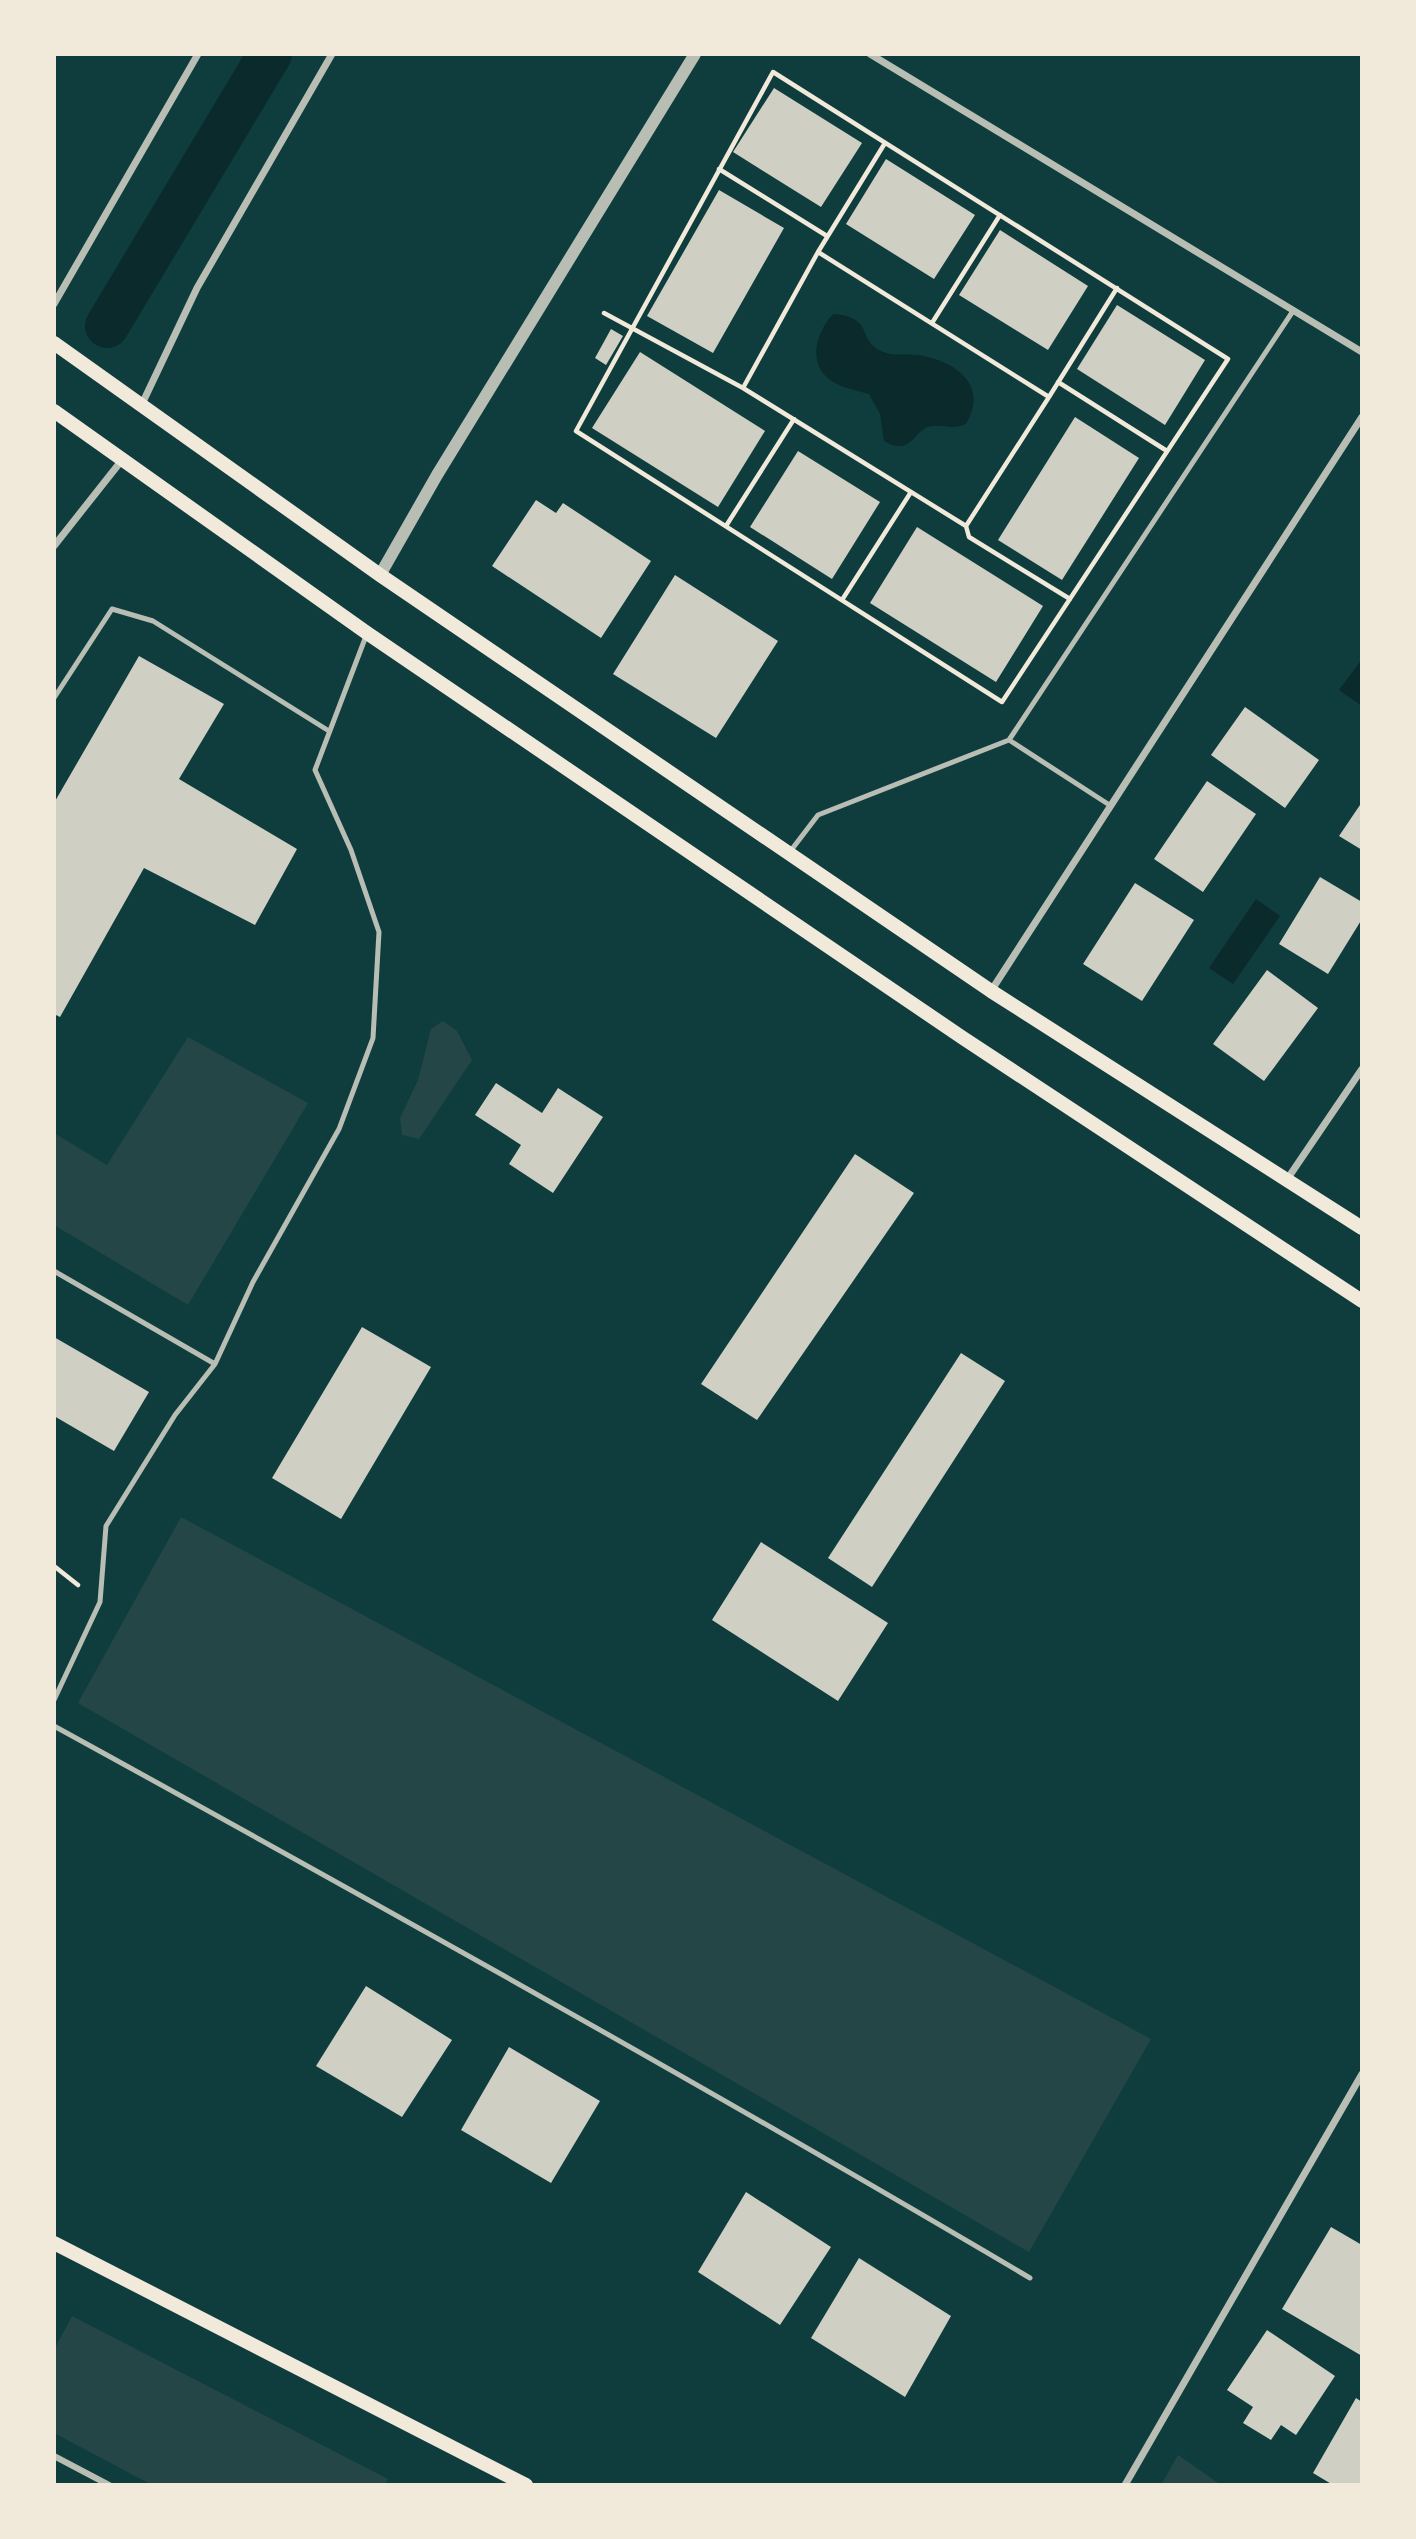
<svg xmlns="http://www.w3.org/2000/svg" width="1416" height="2539" font-family="'Source Sans 3',sans-serif">
<rect width="100%" height="100%" fill="#0f3d3e"/>
<path fill="#244646" d="M443,1021L457,1031L472,1060L419,1139L402,1135L400,1118L418,1080L431,1029Z
M188,1037L308,1103L188,1305L54,1225V1133L107,1165Z
M181,1517L1151,2039L1029,2252L78,1703Z
M72,2316L388,2479L385,2485H152L54,2433V2350Z
M1178,2455L1221,2485H1161Z"/>
<path fill="#0a2a2b" d="M833,314C875,317 856,339 881,351C893,357 906,353 918,355C956,361 989,385 966,424C952,430 947,425 933,426C913,427 914,458 884,441L880,414L869,394C859,391 847,389 837,384C806,369 814,335 833,314Z
M1362,659V706L1339,690Z
M1256,899L1280,916L1233,984L1209,968Z"/>
<g fill="none" stroke-linecap="round" stroke-linejoin="round">
<path stroke="#0a2a2b" stroke-width="44" d="M107,326L270,54"/>
</g>
<path fill="#cfcfc3" d="M774,88L862,143L821,207L733,152Z
M886,159L975,215L934,279L846,224Z
M719,190L784,228L713,353L647,316Z
M1000,230L1088,286L1048,350L959,295Z
M1117,305L1205,360L1165,425L1077,369Z
M611,329L623,336L606,365L595,358Z
M640,352L765,431L718,507L592,428Z
M1075,417L1139,458L1062,580L998,540Z
M798,451L880,502L832,579L750,527Z
M536,500L556,513L563,503L651,561L601,638L492,566Z
M917,527L1043,606L996,682L870,603Z
M675,575L778,641L716,738L613,674Z
M139,656L224,704L179,779L297,849L255,925L144,868L60,1017L54,1014V803Z
M1245,707L1319,760L1285,808L1211,755Z
M1207,781L1256,814L1203,892L1154,859Z
M1362,802V850L1339,836Z
M1320,877L1362,902V919L1328,974L1279,944Z
M1135,883L1194,920L1142,1001L1083,964Z
M1267,970L1318,1008L1264,1081L1213,1044Z
M496,1083L542,1113L558,1088L603,1117L553,1193L509,1164L521,1145L475,1115Z
M855,1154L914,1193L757,1420L701,1384Z
M362,1327L431,1367L341,1519L272,1478Z
M54,1337L149,1392L114,1451L54,1416Z
M961,1353L1005,1381L872,1587L828,1558Z
M761,1542L888,1623L838,1701L712,1620Z
M366,1986L452,2040L402,2117L316,2066Z
M509,2047L600,2101L551,2183L461,2130Z
M746,2192L831,2247L780,2325L698,2272Z
M1331,2227L1362,2245V2356L1282,2309Z
M859,2258L951,2316L905,2397L811,2338Z
M1267,2330L1335,2376L1296,2435L1281,2425L1271,2440L1243,2423L1253,2407L1227,2390Z
M1356,2398L1362,2402V2485H1333L1313,2473Z"/>
<g fill="none" stroke-linecap="round" stroke-linejoin="round">
<path stroke="#f1e9da" stroke-width="4.5" d="M773,72L1228,359L1002,702L576,431Z
M719,169L827,236
M818,252L885,143
M604,313L743,388L966,526L1049,397L818,252L743,388
M932,323L1000,215
M1058,382L1167,451
M1049,397L1117,288
M726,526L794,419
M966,526L969,537L1070,599
M842,600L911,492
M54,1566L78,1585"/>
<path stroke="#b8beb3" stroke-width="5" d="M54,698L112,609L153,621L329,731
M1009,740L1111,806
M789,853L818,815L1009,740L1293,311
M54,1271L215,1364
M54,1700L100,1602L106,1526L175,1415L215,1364L253,1282L339,1129L373,1038L379,932L351,850L315,770L366,636
M54,1726C382,1906 708,2088 1030,2278"/>
<path stroke="#b8beb3" stroke-width="6" d="M54,2456L109,2485"/>
<path stroke="#b8beb3" stroke-width="7" d="M870,54L1362,352
M54,304L198,54
M142,404L197,288L332,54
M54,546L122,460
M991,991L1362,417
M1288,1178L1362,1069
M1125,2485L1362,2074"/>
<path stroke="#b8beb3" stroke-width="12" d="M380,575L437,475L695,54"/>
<path stroke="#f1e9da" stroke-width="14" d="M54,343L380,575L991,991L1362,1228
M54,411L367,633L963,1038L1362,1301
M54,2243L526,2485"/>
</g>
<rect width="1416" height="2539" fill="none" stroke="#f1e9da" stroke-width="112"/>
</svg>
